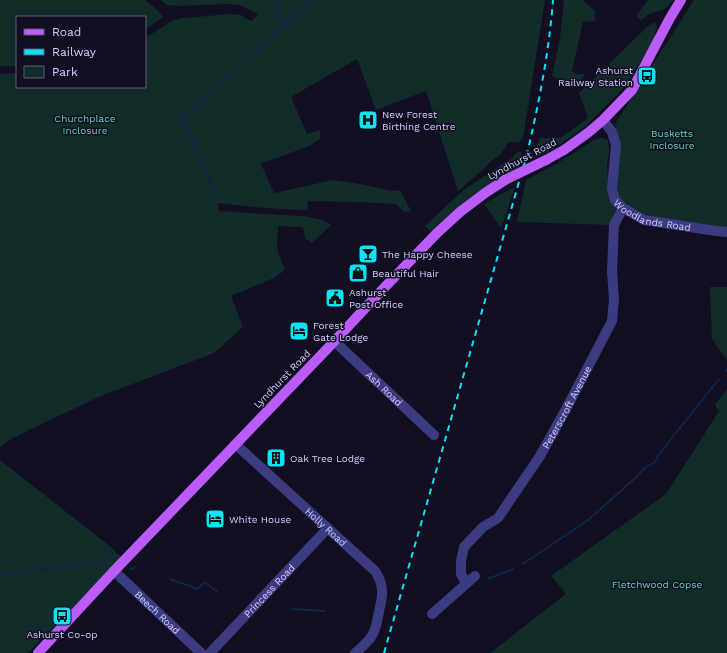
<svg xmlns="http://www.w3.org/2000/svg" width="727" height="653" font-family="'Work Sans',sans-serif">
<rect width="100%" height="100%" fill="#110e22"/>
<path fill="#122c2a" d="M0,0H145C152,6 159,10 163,17L145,30V17H17V66H0Z
M161,0H545L523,138L518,143C514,142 512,141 508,143C506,145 505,149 503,151C498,158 490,160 486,167L458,191L426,91L376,110L357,59L291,97L307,134L320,130V139L309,146L261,164L274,193L333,180L360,184L392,191L400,190L411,211L404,212L396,204L360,202L308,201L307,210L263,208L218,203L219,211L279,215L304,216L322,220L331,225L312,243L305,238L303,227L278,226L277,249L285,270L274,278L231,296L243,327L214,353L101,396L33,428L11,439L0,447V74L17,73V87H145V38L172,21L183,18L232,14L240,15L251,21L259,14L239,5L226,4L179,6L167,5Z
M564,0H583L595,11V21L583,22L572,71L576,75L585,74L576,88L552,76L560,38Z
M648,0H673C667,10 662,10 652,13C648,14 644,18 641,20L636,16Z
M694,0H727V228L708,227L639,214L622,202L617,195L618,139L615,124Z
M655,22L657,27L653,43L620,92L586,126L561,144L546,153L534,158L540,138H560L588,118L579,93L648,26Z
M602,138L608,140L609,150L607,167L609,188L616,208L615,215L610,225L517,222L526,180L556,164L596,139Z
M517,152H522L518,168L482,189L454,211L430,231L425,226L459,194L468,187L512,158Z
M515,187L501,228L484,204L503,193Z
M710,287H727V360L712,339Z
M727,389V653H490L566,594L551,576L666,494L719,411L715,405Z
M0,460L112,548L116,553L123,557L28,653H0Z"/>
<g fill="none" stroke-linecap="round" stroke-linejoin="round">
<path stroke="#0e2547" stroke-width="2" d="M276,0L284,27
M216,196L183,118L313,0
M726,371L727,369
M522,564L532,558L588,520L633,480L646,467L655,462L658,456L671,439L719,379
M130,569H132L135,567
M0,574L65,567L87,563L97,564L102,562L108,557H110L113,559
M170,579L198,589C207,576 207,587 217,591
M488,579L513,569
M293,609L325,611"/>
<g stroke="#3b3b80" stroke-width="10">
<path id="s1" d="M603,120L612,132L616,145L612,189L615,200L623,208L644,220L716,231L727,232"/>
<path id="s2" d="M334,341L434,435"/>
<path id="s3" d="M235,444L375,571C386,587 382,599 378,616C377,624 375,631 371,637C367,643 361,648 355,653"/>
<path id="s4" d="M114,571L201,653"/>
<path id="s5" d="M466,583L461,574V561L464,547L483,527L498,518L540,456L565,411L612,321L614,299L612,272L614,225L623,208"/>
<path d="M432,614L475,576"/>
<path id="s6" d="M210,653L328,528"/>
</g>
<path stroke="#ba5bfa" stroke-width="10" d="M546,160L564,150L589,132L603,120L632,90L670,18L681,0
M38,653L114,571L327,349L383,289L437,233L460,212L485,193L505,180"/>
<path stroke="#07e4f4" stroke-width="2" stroke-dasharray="6 5" stroke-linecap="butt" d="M384,653L527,154C539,103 549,52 553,0"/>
<path stroke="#ba5bfa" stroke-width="10" d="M505,180L546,160"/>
</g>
<defs>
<g id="bus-square" transform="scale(1)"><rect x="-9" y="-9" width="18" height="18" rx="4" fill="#07e4f4" stroke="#110e22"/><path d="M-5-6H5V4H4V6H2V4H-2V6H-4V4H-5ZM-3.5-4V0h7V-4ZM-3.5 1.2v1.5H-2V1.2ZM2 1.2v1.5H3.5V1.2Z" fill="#111"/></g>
<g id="hospital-square" transform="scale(1)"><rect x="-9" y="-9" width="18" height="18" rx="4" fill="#07e4f4" stroke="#110e22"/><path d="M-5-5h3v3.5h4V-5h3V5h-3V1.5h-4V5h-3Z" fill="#111"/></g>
<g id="bar-square" transform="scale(1)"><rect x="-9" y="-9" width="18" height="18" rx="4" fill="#07e4f4" stroke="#110e22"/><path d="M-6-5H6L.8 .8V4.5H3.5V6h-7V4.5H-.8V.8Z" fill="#111"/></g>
<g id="shop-square" transform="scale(1)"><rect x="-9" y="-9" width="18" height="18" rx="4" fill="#07e4f4" stroke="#110e22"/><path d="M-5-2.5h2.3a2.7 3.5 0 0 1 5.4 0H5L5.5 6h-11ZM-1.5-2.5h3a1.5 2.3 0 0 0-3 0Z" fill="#111"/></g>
<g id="civic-square" transform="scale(1)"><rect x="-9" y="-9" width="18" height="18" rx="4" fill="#07e4f4" stroke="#110e22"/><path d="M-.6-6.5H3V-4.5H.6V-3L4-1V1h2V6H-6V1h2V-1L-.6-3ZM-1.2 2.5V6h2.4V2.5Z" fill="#111"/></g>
<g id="hotel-square" transform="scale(1)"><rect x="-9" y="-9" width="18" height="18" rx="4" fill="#07e4f4" stroke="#110e22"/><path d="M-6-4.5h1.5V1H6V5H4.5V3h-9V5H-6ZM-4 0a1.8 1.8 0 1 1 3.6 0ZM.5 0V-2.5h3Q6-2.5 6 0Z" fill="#111"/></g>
<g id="building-square" transform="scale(1)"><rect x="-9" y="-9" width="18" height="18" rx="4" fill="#07e4f4" stroke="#110e22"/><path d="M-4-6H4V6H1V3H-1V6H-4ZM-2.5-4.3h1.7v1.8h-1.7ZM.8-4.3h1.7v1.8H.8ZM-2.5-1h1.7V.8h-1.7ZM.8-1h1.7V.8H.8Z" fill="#111"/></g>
</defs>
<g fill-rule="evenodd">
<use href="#bus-square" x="647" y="76"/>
<use href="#hospital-square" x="368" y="120"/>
<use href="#bar-square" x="368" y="254"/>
<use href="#shop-square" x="358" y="273"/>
<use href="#civic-square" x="335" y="298"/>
<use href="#hotel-square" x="299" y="331"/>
<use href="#building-square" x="276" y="458"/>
<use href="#hotel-square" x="215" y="519"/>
<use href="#bus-square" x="62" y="616"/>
</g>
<g text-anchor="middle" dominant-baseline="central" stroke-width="3" stroke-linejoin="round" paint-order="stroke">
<g font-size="10" fill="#d4d1fe" stroke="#110e22" text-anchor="start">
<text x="633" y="70" text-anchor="end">Ashurst<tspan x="633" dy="12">Railway Station</tspan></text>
<text x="382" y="114">New Forest<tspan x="382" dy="12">Birthing Centre</tspan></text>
<text x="382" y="254">The Happy Cheese</text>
<text x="372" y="273">Beautiful Hair</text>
<text x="349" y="292">Ashurst<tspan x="349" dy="12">Post Office</tspan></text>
<text x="313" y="325">Forest<tspan x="313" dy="12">Gate Lodge</tspan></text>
<text x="290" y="458">Oak Tree Lodge</text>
<text x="229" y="519">White House</text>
<text x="62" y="634" text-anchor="middle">Ashurst Co-op</text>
</g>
<g font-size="10" fill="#5fdcb8" stroke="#110e22">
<text x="85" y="118">Churchplace<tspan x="85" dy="12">Inclosure</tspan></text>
<text x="672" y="133">Busketts<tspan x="672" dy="12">Inclosure</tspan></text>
<text x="657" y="584">Fletchwood Copse</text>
</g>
<g font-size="10" fill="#d4d1fe" stroke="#110e22">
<text transform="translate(522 159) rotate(-28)">Lyndhurst Road</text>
<text stroke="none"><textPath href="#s1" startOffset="126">Woodlands Road</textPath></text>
<text transform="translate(282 379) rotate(-46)">Lyndhurst Road</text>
<text stroke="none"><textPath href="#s2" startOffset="69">Ash Road</textPath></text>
<text stroke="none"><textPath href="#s5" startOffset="213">Peterscroft Avenue</textPath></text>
<text stroke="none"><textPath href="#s3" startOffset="123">Holly Road</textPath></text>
<text stroke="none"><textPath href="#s6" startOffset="86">Princess Road</textPath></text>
<text stroke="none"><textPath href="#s4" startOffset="60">Beech Road</textPath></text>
</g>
</g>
<rect x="16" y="16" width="130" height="72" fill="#110e22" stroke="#5f5c7a"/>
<rect x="24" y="29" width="20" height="6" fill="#ba5bfa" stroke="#5f5c7a"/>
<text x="52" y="36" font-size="12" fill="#d4d1fe">Road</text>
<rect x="24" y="49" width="20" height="6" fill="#07e4f4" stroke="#5f5c7a"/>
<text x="52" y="56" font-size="12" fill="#d4d1fe">Railway</text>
<rect x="24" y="66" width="20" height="12" fill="#122c2a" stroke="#5f5c7a"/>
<text x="52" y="76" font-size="12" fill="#d4d1fe">Park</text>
</svg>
